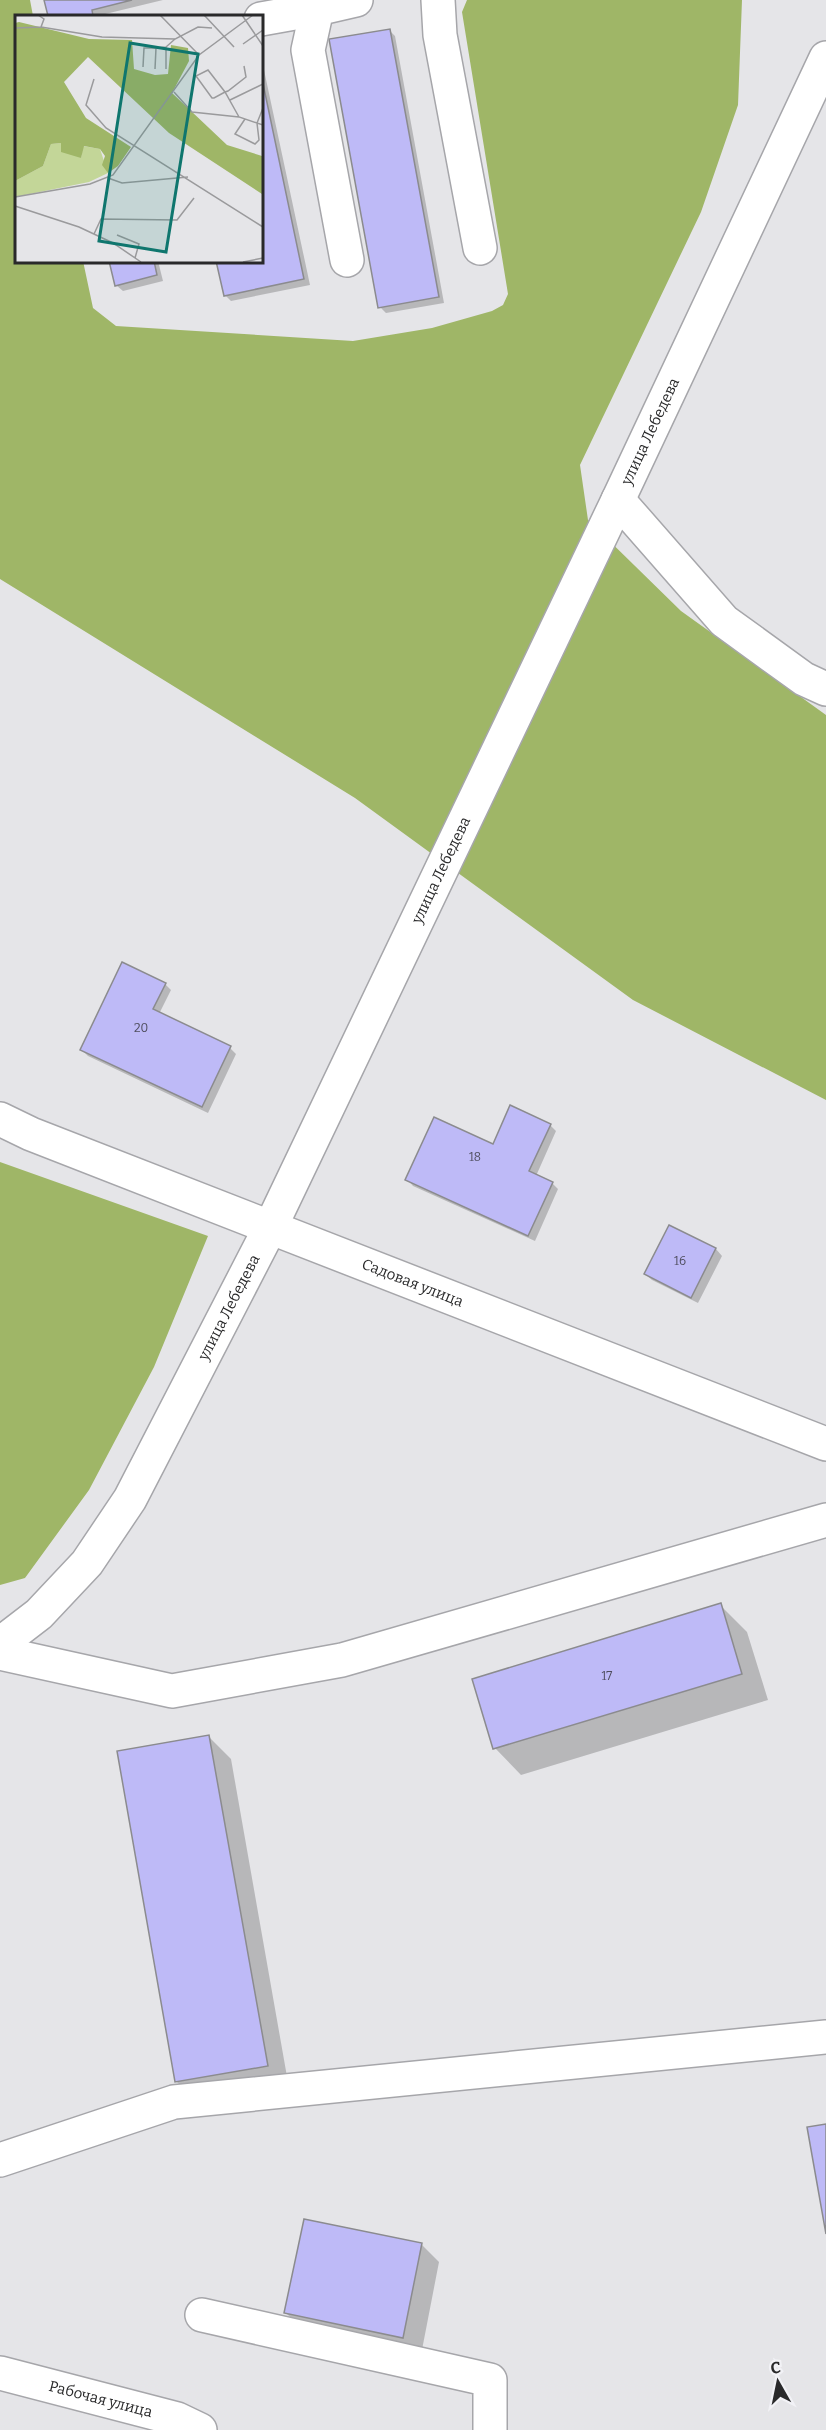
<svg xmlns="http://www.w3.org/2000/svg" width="826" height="2430" font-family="Bitter,serif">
<rect width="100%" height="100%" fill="#e5e5e8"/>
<path fill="#9fb667" d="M0,0H30L33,16H16V261H83L93,308L116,326L353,341L432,328L492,311L503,305L508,294L462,12L467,0H742L738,105L701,212L580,465L588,520L681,611L826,715V1100L633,1000L355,798L0,579Z
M0,1162L208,1236L154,1367L89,1490L25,1578L0,1585Z"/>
<path fill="#0003" d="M46,0H163L97,16H50Z
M389,30L395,36L444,303L386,313L380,307Z
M261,56L310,285L231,301L225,295L218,261H261Z
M110,261H158L163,281L123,291L116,285Z
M165,984L171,990L159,1014L230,1048L236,1054L208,1113L88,1056L82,1050Z
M550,1125L556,1131L536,1176L552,1183L558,1189L535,1241L413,1186L407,1179Z
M669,1227L716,1249L722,1256L698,1303L652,1280L645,1274Z
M720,1605L747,1632L768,1700L521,1775L495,1748Z
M209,1737L231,1759L289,2088L198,2103L176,2081Z
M421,2244L439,2262L421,2355L304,2331L286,2313Z"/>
<path fill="#bebaf7" stroke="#8b8b8e" stroke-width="1.5" d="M44,0H132L92,10L93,16H48Z
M390,29L439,297L378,308L329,39Z
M261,74L304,279L224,296L216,261H261Z
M109,261H154L157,275L115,286Z
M122,962L166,983L153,1009L231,1046L202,1107L80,1050Z
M510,1105L551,1124L529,1171L553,1182L528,1236L405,1180L434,1117L493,1144Z
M669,1225L716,1248L691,1298L644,1274Z
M721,1603L742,1674L493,1749L472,1679Z
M209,1735L268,2066L175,2082L117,1751Z
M826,2124V2234L807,2127Z
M304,2219L422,2243L403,2338L284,2313Z"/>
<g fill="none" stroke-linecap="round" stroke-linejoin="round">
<g stroke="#a6a6aa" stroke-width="36">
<g id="minor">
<path d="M438,0L440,35L480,248"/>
<path d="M261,19L317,9"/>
<path d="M347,260L308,50L317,9L356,0"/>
<path d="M618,500L724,621L804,679L826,689"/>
<path id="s1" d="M0,1119L31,1134L826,1444"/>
<path id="s2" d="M0,1644L39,1614L87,1563L130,1499L271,1226L618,500L826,58"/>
<path d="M0,1653L172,1691L342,1660L826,1520"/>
<path d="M0,2160L174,2102L826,2037"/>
<path d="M202,2315L490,2380V2430"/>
<path id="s3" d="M0,2373L177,2419L200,2430"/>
</g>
</g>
<use href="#minor" stroke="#fff" stroke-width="33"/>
</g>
<g text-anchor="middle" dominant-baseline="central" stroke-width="4.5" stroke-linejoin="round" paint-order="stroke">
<g font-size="12" fill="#4e4d5d">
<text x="141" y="1028">20</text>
<text x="475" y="1157">18</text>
<text x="680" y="1261">16</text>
<text x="607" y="1676">17</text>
</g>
<g font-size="15" fill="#29292a" stroke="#f2f2f6">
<text stroke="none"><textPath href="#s2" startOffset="1384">улица Лебедева</textPath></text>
<text stroke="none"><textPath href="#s2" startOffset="898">улица Лебедева</textPath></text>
<text stroke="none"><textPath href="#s1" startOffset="444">Садовая улица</textPath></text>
<text stroke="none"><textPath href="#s2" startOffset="412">улица Лебедева</textPath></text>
<text stroke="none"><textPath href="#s3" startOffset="104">Рабочая улица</textPath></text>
</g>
</g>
<g transform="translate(15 15)">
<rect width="248" height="248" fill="#e5e5e8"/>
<path d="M46,128L66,143L68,131L85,134L93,158L74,167L0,182V166L28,151L36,129Z" fill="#c3d698"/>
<path d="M4,7L74,24L117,25L119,54L140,60L153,59L156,30L173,33L174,46L157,78L212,130L247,141V179L154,118L73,42L49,67L71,103L116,132L103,151L93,158L87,150L90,141L85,134L69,131L66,143L46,137V128L36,129L28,151L0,166V8Z" fill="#9fb667"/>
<path fill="none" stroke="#9a9a9c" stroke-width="1.5" d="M145,0L184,40M189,0L219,32M227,0L248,31M26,12L87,22L160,24M0,13L26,12L29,4L23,0M228,29L248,15M229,51L231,62L213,76L210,77L199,83H197L181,61L193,55L210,77L224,102L248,110M128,52L129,33H141M140,54L141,33L151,32M151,54V32L160,24L183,12L197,13M79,64L71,90L91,113L248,212M159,77L177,97L224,102M215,85L248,69M230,104L220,119L240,129L244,125L242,108L248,93M93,163L107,168L173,162M0,182L75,169L98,160L184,40L238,0M0,191L64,212L98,228L126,247M79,219L86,204L162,205L179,183M102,220L124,229L120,243M228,247L248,243"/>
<path fill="#0f766e" fill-opacity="0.15" stroke="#0f766e" stroke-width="3" d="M115,28L183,39L151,237L84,226Z"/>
<rect width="248" height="248" fill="none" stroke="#29292a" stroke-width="3"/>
</g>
<g transform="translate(778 2382) rotate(351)" stroke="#f2f2f6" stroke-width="4.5" paint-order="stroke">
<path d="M0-4.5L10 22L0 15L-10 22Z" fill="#29292a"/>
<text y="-9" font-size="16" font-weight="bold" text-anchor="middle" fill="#29292a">С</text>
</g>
</svg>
